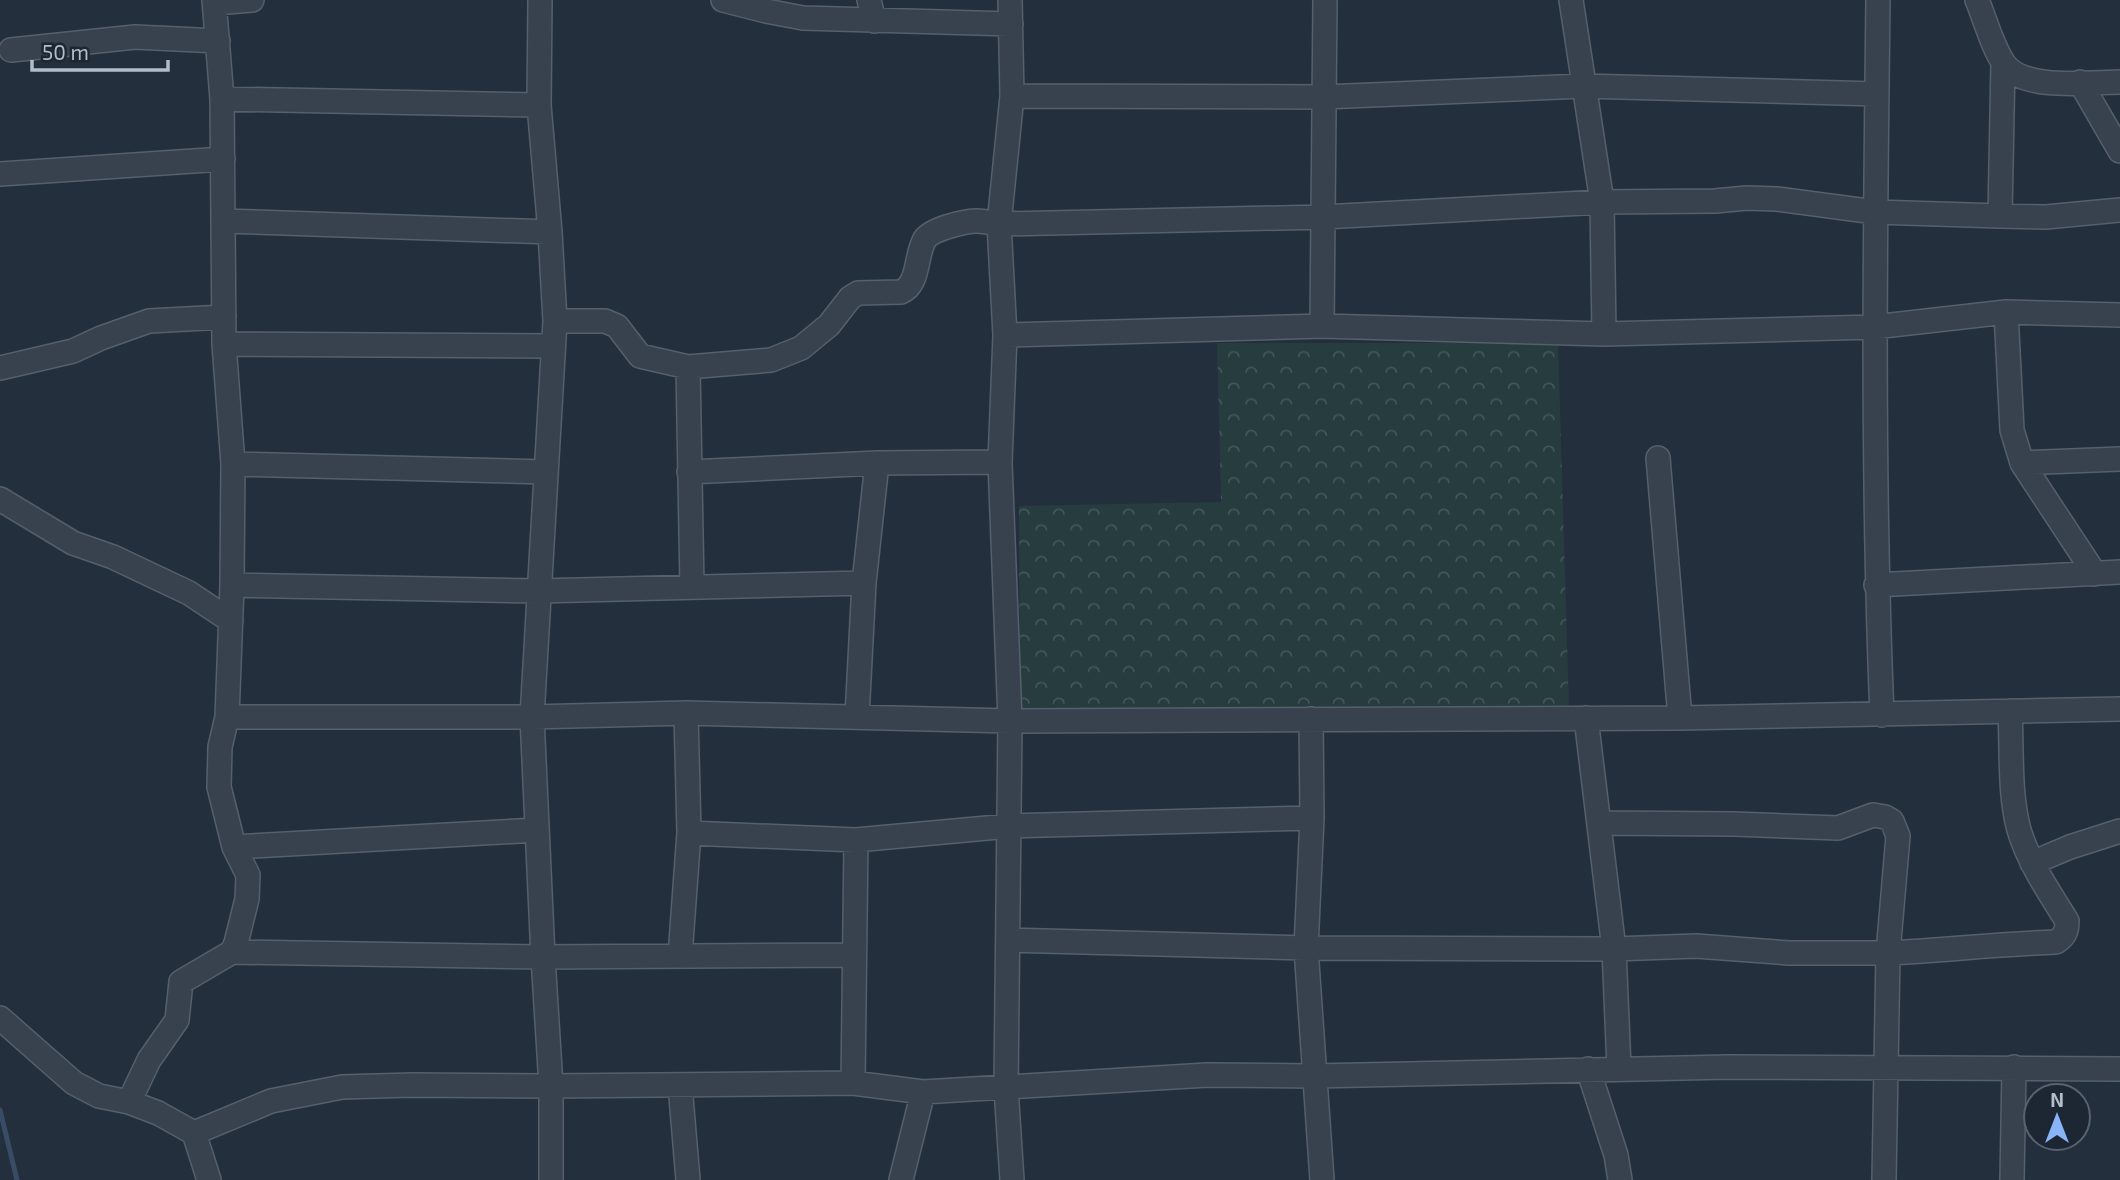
<svg xmlns="http://www.w3.org/2000/svg" width="2120" height="1180" font-family="'Exo 2',sans-serif">
<defs>
<pattern id="park-crowns" width="20" height="18" patternUnits="userSpaceOnUse" patternTransform="scale(1.75)"><rect width="20" height="18" fill="#263c3f"/><path d="M2 6a3 3 0 1 1 6 0M12 15a3 3 0 1 1 6 0" fill="none" stroke="#435659"/></pattern>
</defs>
<rect width="100%" height="100%" fill="#242f3e"/>
<path fill="url(#park-crowns)" d="M1217,343H1558L1569,708L1020,711L1019,506L1221,502Z"/>
<g fill="none" stroke-linecap="round" stroke-linejoin="round">
<path stroke="#394c67" stroke-width="5" d="M0,1110L17,1180"/>
<g stroke="#565f6c" stroke-width="26">
<path id="minor" d="M214,0L222,99L224,344L233,464L232,585L227,717L220,747L219,787L234,847L248,875L247,899L236,943L232,952
M540,0L539,105L550,232L555,321L532,717L543,957L551,1086V1180
M723,0L766,11L803,18L1011,24
M869,0L874,21
M1010,0L1012,96L999,224L1005,335L1000,462L1010,721L1006,1088L1012,1180
M1571,0L1602,202L1604,334
M1878,0C1875,238 1872,477 1882,715
M1977,0C1985,19 1993,49 2005,65C2025,91 2090,82 2120,82
M215,3L252,0
M11,50L135,37L218,41
M2080,82L2120,151
M1012,96L1324,97L1583,86L1877,94
M222,99L539,105
M0,174L223,159
M2000,216L2003,62
M223,221L550,232
M2006,312L2012,430L2022,463L2095,574
M555,321H605L617,326L640,356L688,367L771,360L801,348L829,325L850,298L858,293L901,292C920,284 915,255 925,239C932,229 965,221 977,221C984,221 992,223 999,224L1323,217L1602,202L1715,201L1747,198L1777,199L1875,212L2000,216L2046,217L2120,210
M1322,326L1325,0
M1005,335L1322,326L1604,334L1874,327L2006,312L2120,315
M224,344L553,346
M688,367L692,587
M0,368L73,351L101,338L149,321L224,317
M1658,458L1680,718
M2022,463L2120,459
M233,464L545,472
M689,472L877,463L1000,462
M0,499L73,543L113,557L189,593L231,621
M232,585L538,591L864,583
M1876,585L2120,572
M227,717H532L686,713L1010,721L1680,718L2120,709
M857,717L864,583L877,463
M1586,718L1614,949L1619,1068
M1311,719L1312,818L1306,948L1322,1180
M689,833L856,840L1009,826L1312,818
M234,847L537,830
M2032,863L2070,847L2120,831
M1008,940L1306,948L1614,949L1696,946L1789,953H1888L1898,836L1892,821L1885,817L1873,815L1838,828L1734,824L1601,823
M680,956L689,833L686,713
M0,1018L74,1083L99,1096L129,1102L158,1113L194,1133L209,1180
M1588,1069L1616,1155L1620,1180
M853,1083L856,840
M680,1085L688,1180
M129,1102L149,1060L177,1020L181,982L232,952L543,957L854,955
M194,1133L271,1101L342,1087L412,1085L551,1086L853,1083L923,1092L1207,1075L1314,1076L1728,1067L2120,1069
M901,1180L923,1092
M1884,1180L1888,953C1945,950 2000,944 2056,942C2065,936 2067,931 2067,921C2049,892 2029,863 2019,830C2009,794 2012,748 2010,711
M2012,1180L2014,1067"/>
</g>
<use href="#minor" stroke="#38414e" stroke-width="23"/>
</g>
<g transform="translate(2057 1117)"><circle r="33" fill="#1d2633" stroke="#59626f" stroke-width="2"/>
<path d="M0-5L12 26L0 18L-12 26Z" fill="#8ab4f8"/>
<text y="-10" font-size="19" font-weight="bold" text-anchor="middle" fill="#b4bcc9">N</text>
</g>
<path d="M32 60v10h136v-10" fill="none" stroke="#b4bcc9" stroke-width="3.5"/>
<text x="42" y="60" font-size="21" fill="#b4bcc9" stroke="#1d2633" stroke-width="5" paint-order="stroke">50 m</text>
</svg>
